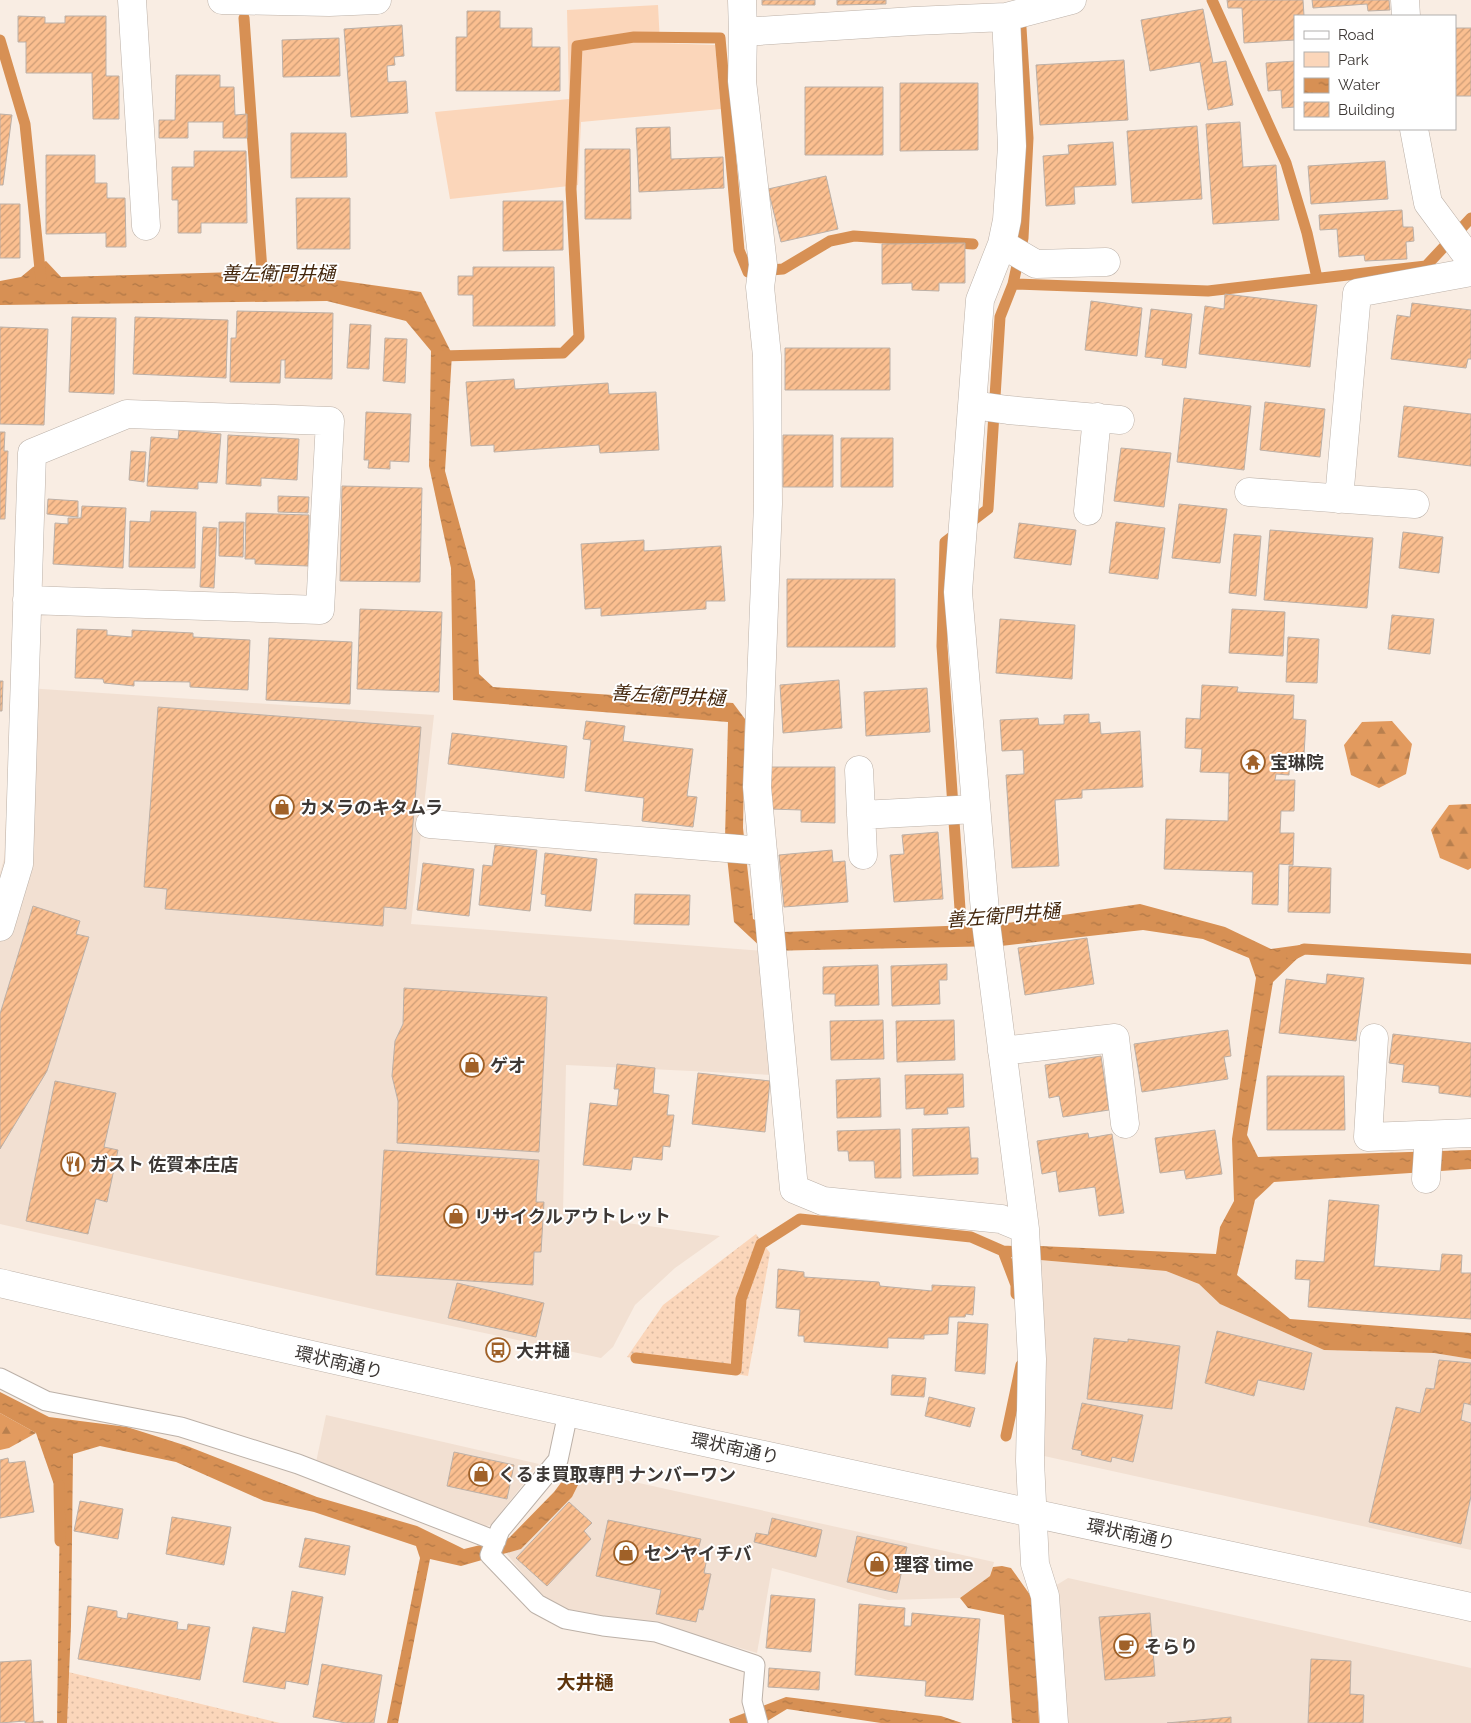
<svg xmlns="http://www.w3.org/2000/svg" width="1471" height="1723" font-family="Raleway,'Noto Sans JP',sans-serif">
<defs>
<pattern id="grass-dots" width="8" height="8" patternUnits="userSpaceOnUse" patternTransform="scale(1.25)"><rect width="8" height="8" fill="#fbd6ba"/><path d="M2 2h.1M6 6h.1" fill="none" stroke="#d8b8a0" stroke-width="1.8" stroke-linecap="round"/></pattern>
<pattern id="forest-firs" width="22" height="20" patternUnits="userSpaceOnUse" patternTransform="scale(1.25)"><rect width="22" height="20" fill="#e29a5e"/><path d="M5 1l3.5 6h-7zM16 11l3.5 6h-7z" fill="#b87f4e"/></pattern>
<pattern id="water-ripples" width="26" height="14" patternUnits="userSpaceOnUse" patternTransform="scale(1.25)"><rect width="26" height="14" fill="#d79054"/><path d="M2 4q2-2 4 0t4 0M15 11q2-2 4 0t4 0" fill="none" stroke="#b07746"/></pattern>
<pattern id="building-hatch" width="6" height="6" patternUnits="userSpaceOnUse" patternTransform="scale(1.25)"><rect width="6" height="6" fill="#fbbf90"/><path d="M-1 1l2-2M0 6l6-6M5 7l2-2" fill="none" stroke="#cc9c76"/></pattern>
</defs>
<rect width="100%" height="100%" fill="#f9ede3"/>
<path fill="#f2e0d2" d="M12,687L434,715L411,924L765,951L772,1075L566,1065L563,1214L720,1236L675,1268L635,1305L613,1347L601,1358L382,1311L0,1224V873L4,859Z
M1040,1260L1166,1271L1199,1284L1221,1304L1324,1350L1434,1353L1471,1359V1550L1044,1456Z
M326,1415L539,1464L491,1525L475,1528L315,1467Z
M585,1471L994,1562L990,1576L960,1598L888,1600L772,1568L757,1653L661,1625L571,1612L543,1598L506,1553L521,1549L572,1497Z
M1068,1578L1471,1668V1723H1065L1055,1586Z"/>
<path fill="url(#grass-dots)" d="M756,1234L770,1253L748,1376L627,1357L663,1305Z
M64,1671L280,1723H63Z"/>
<path fill="url(#forest-firs)" d="M1392,721L1412,744L1406,774L1379,788L1351,775L1344,745L1362,722Z
M1471,804V868L1468,870L1440,858L1431,830L1449,805Z
M0,1413L36,1433L9,1448L0,1450Z"/>
<path fill="#fbd6ba" d="M658,5L660,43L715,45L721,109L581,122L578,185L450,199L435,112L569,99L567,10Z"/>
<path fill="url(#water-ripples)" d="M46,261L61,277L273,271L421,292L452,354L445,471L475,581L479,674L493,687L733,703L745,719L743,828L753,919L783,932L1000,924L1140,904L1225,927L1271,949L1307,944L1302,954L1273,982L1247,1135L1258,1157L1471,1150V1169L1274,1182L1255,1200L1237,1275L1290,1319L1471,1333V1359L1434,1353L1324,1350L1220,1304L1199,1284L1166,1271L1040,1260V1246L1216,1254L1220,1227L1234,1201L1232,1139L1256,978L1249,958L1203,939L1143,930L1001,946L765,951L734,922L725,838L728,722L453,700L451,568L429,466L431,351L406,321L327,301L0,305V281L21,277L33,267Z
M0,1392L49,1417L127,1427L187,1446L317,1497L417,1526L464,1549L509,1538L554,1492L563,1480L568,1483H579L572,1497L521,1549L461,1566L430,1559L398,1723H387L420,1558L416,1546L314,1512L264,1501L176,1462L100,1446L73,1454L71,1626L67,1723H57L60,1502L36,1433L0,1413Z
M1002,1566L1011,1568L1033,1599L1039,1723H1012L1004,1615L968,1608L960,1598L990,1576L993,1567Z
M786,1697L941,1716L962,1723H881L787,1709L764,1723H730L729,1719Z"/>
<g fill="none" stroke-linecap="round" stroke-linejoin="round">
<path stroke="#d79054" stroke-width="11" d="M1212,0L1286,163L1307,233L1317,278
M244,18L263,285
M0,40L25,124L41,279
M1013,284L1208,291L1426,266L1471,218
M441,356L563,353L579,337L571,189L577,46L634,37L720,38L739,250L748,272L783,269L830,241L854,236L973,244
M962,938L942,646L945,542L988,509L1000,317L1013,284L1023,238L1028,138L1020,12
M1292,955L1304,949L1471,959
M1003,1251L1016,1285V1294
M636,1358L736,1370L741,1299L761,1244L800,1219L971,1237L1003,1251L1026,1252
M1006,1436L1021,1365
M59,1485L60,1541"/>
</g>
<path fill="url(#building-hatch)" stroke="#bcb0a7" d="M762,0H815V5H762Z
M837,0H886V4L837,5Z
M1227,0H1303L1304,16H1295V40L1244,43L1242,8H1228Z
M1312,0H1389L1390,10L1368,11L1367,4L1313,8Z
M1203,9L1213,63L1226,61L1233,105L1208,110L1200,62L1150,71L1141,20Z
M467,11H500V28H532V47H560V91H456V37H467Z
M18,16L45,17V23H65V16H106V76H119V119H93L92,73H26V42H18Z
M402,25L404,56L394,57L395,65L387,66L388,82L406,81L408,113L351,117L344,29Z
M1455,28H1471V96H1455Z
M339,38L340,76L283,77L282,40Z
M1124,60L1128,120L1040,125L1036,65Z
M1295,61V107L1282,108L1281,90L1268,91L1266,63Z
M176,75H220V87H234L235,115L247,114V138H223V122H188V138H159V120H175Z
M900,83H978V150L900,151Z
M805,87H883V155H805Z
M0,114L12,115L3,185H0Z
M1240,122L1243,167L1276,165L1279,220L1213,224L1206,124Z
M1197,126L1202,199L1132,203L1127,131Z
M670,127L671,159L723,157L724,188L639,192L636,128Z
M291,133H346L347,177L291,178Z
M1113,142L1116,185L1074,187L1075,204L1046,206L1043,156L1069,154L1068,145Z
M585,149H630L631,219H585Z
M194,151H246L247,223H201V233H178V200H172V167H194Z
M46,155H95V183H107V198H125L126,247H106V233L46,234Z
M1385,161L1388,199L1311,204L1308,166Z
M826,176L838,229L781,242L768,189Z
M296,198H350V249H297Z
M503,201H563V250L503,251Z
M0,204H20V258H0Z
M1402,210L1403,227H1413L1414,241L1406,242L1407,259L1365,261L1364,255L1339,257L1337,229L1320,230L1319,215Z
M965,243V283H939V291L912,290V283L882,284V244Z
M473,267H554L555,326H473V295H458V276H473Z
M1225,294L1317,305L1310,367L1199,354L1205,306L1224,309Z
M1091,301L1142,308L1137,356L1085,350Z
M1412,303L1471,310V359H1468L1466,368L1391,359L1397,315L1410,317Z
M1151,309L1192,314L1186,368L1162,365L1163,359L1145,357Z
M237,311L333,313L332,379L285,378V360H281L280,383L230,382L231,338H236Z
M72,317L116,318L114,394L69,392Z
M135,317L228,320L226,378L133,374Z
M350,324L371,325L369,369L347,368Z
M0,327L48,329L44,425L0,424Z
M385,338L407,339L405,383L383,381Z
M785,348H890V390H785Z
M514,379L515,389L608,383L609,394L656,392L659,450L600,453L599,445L494,452V445L471,446L466,382Z
M1184,398L1251,406L1244,470L1177,462Z
M1265,402L1325,409L1320,457L1260,450Z
M1404,406L1471,414V466L1398,457Z
M366,412L411,414L409,462L390,461V469L368,468L369,460H364Z
M179,430L221,434L217,483L198,482V489L147,486L151,437L178,439Z
M0,432H5L4,451H8L5,519H0Z
M228,435L299,439L297,480L261,478V486L226,484Z
M783,435H833V487H783Z
M841,438H893V487H841Z
M1121,448L1171,453L1164,507L1114,501Z
M131,451L146,452L144,482L129,480Z
M342,486L422,488L420,582L340,581Z
M278,496L309,497L308,513L278,512Z
M48,499L78,501V517L47,514Z
M1179,504L1227,509L1220,563L1172,558Z
M82,506L126,508L123,568L53,564L55,523L68,524V518H81Z
M151,511L196,512L195,568L129,567L130,521L150,522Z
M246,513L309,515L308,566L255,564V559H245Z
M219,522H244L243,557L219,556Z
M1116,522L1165,528L1158,579L1109,573Z
M1019,523L1076,530L1071,565L1014,558Z
M203,527L217,528L214,588L200,587Z
M1270,530L1373,538L1367,608L1264,600Z
M1403,532L1443,537L1439,573L1399,568Z
M1234,534L1261,536L1256,596L1229,593Z
M644,540V551L721,546L725,601H706V609L601,616V608L585,609L581,544Z
M787,579H895V647H787Z
M360,609L442,612L439,692L357,689Z
M1232,609L1285,612L1283,656L1229,653Z
M1392,615L1434,619L1430,654L1388,649Z
M1000,619L1075,625L1072,679L996,673Z
M77,629L107,630V635L132,637V630L193,633V637L250,640L248,690L190,687V682L134,681V686L104,683L103,679L75,678Z
M1288,637L1319,639L1317,683L1286,682Z
M269,638L352,642L350,704L266,700Z
M839,680L842,728L783,733L780,685Z
M0,681H3L2,711H0Z
M1202,685L1238,687L1237,692L1294,695L1293,719L1306,720L1304,755L1290,754L1289,775L1276,774L1275,780H1295L1294,811H1281L1280,833H1294L1293,865L1279,864L1278,905L1252,904L1253,872L1164,869L1166,819L1228,821L1229,773L1200,772L1202,749L1185,748L1186,718L1200,719Z
M927,688L930,732L866,736L864,692Z
M158,707L421,727L406,909L384,907L383,926L165,909L167,889L144,887Z
M1089,714V723L1100,722L1101,734L1140,731L1143,787L1082,790V798L1055,800L1059,866L1012,868L1006,775L1024,774L1023,750L1002,751L1000,720L1038,718L1039,725L1064,724V715Z
M586,721L625,726L623,741L693,749L687,796L697,797L693,827L642,821L644,798L585,791L591,740L583,739Z
M452,733L567,746L564,778L448,764Z
M771,767H835V823L801,822V810L770,809Z
M938,832L943,899L894,902L890,855L904,854L902,835Z
M495,845L537,850L530,911L479,905L483,865L492,866Z
M832,850L833,862L845,861L848,902L784,907L779,855Z
M545,853L597,859L591,911L545,906L546,895L541,894Z
M423,863L474,869L469,916L417,910Z
M1289,866L1331,868L1330,913L1288,912Z
M635,894L690,895L689,925L634,924Z
M33,906L80,921L76,934L89,937L47,1071L0,1149V1014Z
M1087,938L1094,984L1025,995L1018,948Z
M947,964V980H939L940,1004L892,1006L891,966Z
M878,965L879,1005L835,1006V994H823V967Z
M1327,974L1364,978L1356,1041L1279,1033L1286,979L1326,984Z
M404,988L547,997L539,1152L397,1143L398,1101L392,1076L395,1041L403,1024Z
M883,1020L884,1059L831,1060L830,1021Z
M954,1020L955,1060L897,1062L896,1021Z
M1228,1030L1231,1056L1224,1057L1228,1079L1142,1092L1134,1044Z
M1393,1034L1471,1043V1097L1439,1093V1086L1402,1082L1404,1065L1389,1063Z
M1101,1056L1109,1110L1063,1117L1059,1096L1049,1098L1045,1065Z
M617,1064L655,1068L653,1093L669,1095L667,1115H674L670,1147L663,1146L662,1160L633,1157L631,1170L583,1165L590,1103L617,1106L619,1089H614Z
M698,1073L770,1081L765,1132L692,1124Z
M963,1074L964,1107L947,1108L948,1114L924,1115V1108L906,1109L905,1075Z
M1267,1076H1344L1345,1130H1267Z
M880,1078L881,1117L837,1118L836,1080Z
M55,1081L116,1093L104,1147L118,1150L107,1202L96,1199L88,1234L26,1221Z
M969,1127L971,1158H978V1174L913,1176L912,1129Z
M900,1129L901,1178H875L874,1161H849L848,1151H838L837,1131Z
M1215,1130L1222,1174L1186,1179L1184,1170L1160,1173L1155,1138Z
M1088,1133L1089,1138L1112,1134L1124,1213L1099,1216L1095,1187L1059,1192L1056,1171L1042,1174L1037,1141Z
M384,1150L539,1160L536,1202H544L541,1252H534L533,1285L376,1275Z
M1329,1200L1379,1205L1374,1266L1440,1271L1442,1254L1462,1255L1461,1273H1471V1319L1308,1307L1310,1280L1295,1279L1296,1260L1324,1262Z
M778,1269L804,1272V1277L879,1282L880,1286L932,1291V1285L975,1287L973,1315L966,1314L965,1317H949L948,1334L924,1335V1339L888,1338V1348L804,1342V1336H798L800,1310L776,1308Z
M457,1283L544,1303L536,1337L448,1318Z
M958,1322L988,1324L985,1374L955,1371Z
M1217,1331L1312,1353L1304,1390L1258,1380L1254,1396L1205,1383Z
M1094,1338L1128,1342V1339L1180,1346L1172,1409L1087,1399Z
M1439,1360L1471,1363V1405L1464,1403L1461,1420L1471,1423V1496L1461,1544L1369,1522L1396,1407L1420,1413L1426,1388L1434,1389Z
M892,1375L926,1378L924,1397L891,1395Z
M929,1397L975,1408L970,1427L925,1416Z
M1082,1403L1143,1415L1133,1462L1112,1457L1111,1462L1081,1455L1082,1451L1072,1449Z
M454,1452L514,1465L507,1499L447,1486Z
M8,1458L9,1463L25,1461L34,1512L0,1518V1460Z
M80,1501L123,1509L118,1539L74,1531Z
M569,1502L592,1523L584,1531L591,1539L547,1586L516,1558Z
M172,1517L231,1527L224,1565L166,1554Z
M772,1518L822,1530L816,1557L754,1542L756,1533L768,1535Z
M608,1520L701,1539L698,1550L708,1553L704,1573L711,1574L703,1610L699,1609L696,1622L656,1614L661,1590L596,1576Z
M857,1536L907,1547L897,1593L847,1582Z
M305,1538L350,1546L345,1575L299,1567Z
M292,1591L323,1597L308,1685L286,1681L285,1689L243,1682L253,1627L285,1633Z
M771,1595L815,1599L811,1652L766,1648Z
M859,1604L905,1608L904,1626H911L912,1613L980,1619L973,1700L925,1696L926,1681L855,1675Z
M88,1606L117,1611V1617L127,1619L128,1613L178,1622L177,1629L187,1630L188,1624L210,1627L200,1680L78,1659Z
M1150,1613L1155,1676L1105,1680L1099,1617Z
M1311,1659L1351,1661L1350,1694L1364,1695L1363,1723H1308Z
M31,1660L34,1722L43,1721V1723H25V1721L0,1723V1662Z
M322,1664L382,1675L374,1723H346L313,1717Z
M769,1668L820,1672L819,1690L768,1687Z
M1231,1717V1723H1167Z"/>
<g fill="none" stroke-linecap="round" stroke-linejoin="round">
<g stroke="#bcb1a8" stroke-width="21">
<path id="lane" d="M0,1378L46,1401L181,1427L298,1464L496,1541
M568,1413L558,1460L500,1530L490,1555L537,1604L565,1619L603,1626L656,1632L755,1665L752,1701L758,1723"/>
</g>
<g stroke="#bcb1a8" stroke-width="29">
<path id="street" d="M132,0L146,226
M222,0L329,2L377,0
M742,0L743,32L742,81L763,265L760,287L767,356L768,504L757,787L794,1189L823,1201L1001,1219L1025,1229
M1405,0L1406,16
M1006,17L1012,146L1007,220L1002,244L980,300L958,592L986,923L1025,1229L1032,1359L1030,1461L1035,1564L1045,1596L1054,1723
M743,32L914,21L1006,17L1072,0
M1414,129L1428,203L1471,261
M1002,244L1036,264L1106,262
M973,405L1008,410L1120,420
M1249,492L1415,504
M1339,499L1357,293L1471,272
M1088,511L1097,417
M859,770L863,855
M861,815L976,809
M430,824L763,851
M0,927L19,864L32,453L127,414L330,421L320,610L27,600
M1374,1038L1368,1137L1471,1133
M1002,1051L1115,1038L1125,1124
M1426,1179L1429,1135"/>
</g>
<g stroke="#bcb1a8" stroke-width="29">
<path id="highway" d="M0,1283C489,1398 980,1502 1471,1607"/>
</g>
<use href="#lane" stroke="#fff" stroke-width="19"/>
<use href="#street" stroke="#fff" stroke-width="28"/>
<use href="#highway" stroke="#fff" stroke-width="28"/>
</g>
<defs>
<g id="temple-ring" transform="scale(1.25)"><circle r="9.5" fill="#fff" stroke="#a06128" stroke-width="1.5"/><path d="M0-6L5-2H3V0L6.5 2.5H4V6H1.5V3h-3V6H-4V2.5H-6.5L-3 0V-2H-5Z" fill="#a06128"/></g>
<g id="shop-ring" transform="scale(1.25)"><circle r="9.5" fill="#fff" stroke="#a06128" stroke-width="1.5"/><path d="M-5-2.5h2.3a2.7 3.5 0 0 1 5.4 0H5L5.5 6h-11ZM-1.5-2.5h3a1.5 2.3 0 0 0-3 0Z" fill="#a06128"/></g>
<g id="restaurant-ring" transform="scale(1.25)"><circle r="9.5" fill="#fff" stroke="#a06128" stroke-width="1.5"/><path d="M-5-6h1v4h1v-4h1v4h1v-4h1v5L-1.5 .5V6h-2V.5L-5-1ZM5-6V6H3V1.5H1.5Q1.5-4 5-6Z" fill="#a06128"/></g>
<g id="bus-ring" transform="scale(1.25)"><circle r="9.5" fill="#fff" stroke="#a06128" stroke-width="1.5"/><path d="M-5-6H5V4H4V6H2V4H-2V6H-4V4H-5ZM-3.5-4V0h7V-4ZM-3.5 1.2v1.5H-2V1.2ZM2 1.2v1.5H3.5V1.2Z" fill="#a06128"/></g>
<g id="cafe-ring" transform="scale(1.25)"><circle r="9.5" fill="#fff" stroke="#a06128" stroke-width="1.5"/><path d="M-5.5-4.5H6V0H3Q3 3.5 0 3.5H-2.5Q-5.5 3.5-5.5 0ZM3-3.2v2h1.7v-2ZM-6 4.5H4V6H-6Z" fill="#a06128"/></g>
</defs>
<g fill-rule="evenodd">
<use href="#temple-ring" x="1253" y="762"/>
<use href="#shop-ring" x="282" y="807"/>
<use href="#shop-ring" x="472" y="1065"/>
<use href="#restaurant-ring" x="73" y="1164"/>
<use href="#shop-ring" x="456" y="1216"/>
<use href="#bus-ring" x="498" y="1350"/>
<use href="#shop-ring" x="481" y="1474"/>
<use href="#shop-ring" x="626" y="1553"/>
<use href="#shop-ring" x="877" y="1564"/>
<use href="#cafe-ring" x="1126" y="1646"/>
</g>
<g text-anchor="middle" dominant-baseline="central" stroke-width="4" stroke-linejoin="round" paint-order="stroke">
<g font-size="18" font-weight="bold" fill="#3d3835" stroke="#fff" text-anchor="start">
<text x="1270" y="762">宝琳院</text>
<text x="300" y="807">カメラのキタムラ</text>
<text x="490" y="1065">ゲオ</text>
<text x="90" y="1164">ガスト 佐賀本庄店</text>
<text x="474" y="1216">リサイクルアウトレット</text>
<text x="516" y="1350">大井樋</text>
<text x="498" y="1474">くるま買取専門 ナンバーワン</text>
<text x="644" y="1553">センヤイチバ</text>
<text x="894" y="1564">理容 time</text>
<text x="1144" y="1646">そらり</text>
</g>
<g font-size="18" fill="#3d3835" stroke="#fff">
<text transform="translate(339 1362) rotate(13)">環状南通り</text>
<text transform="translate(735 1448) rotate(12)">環状南通り</text>
<text transform="translate(1131 1534) rotate(12)">環状南通り</text>
</g>
<g font-size="19" font-style="italic" fill="#43260c" stroke="#fff">
<text x="278" y="273">善左衛門井樋</text>
<text transform="translate(668 695) rotate(3)">善左衛門井樋</text>
<text transform="translate(1003 915) rotate(-5)">善左衛門井樋</text>
</g>
<g font-size="19" font-weight="bold" fill="#5f350c" stroke="#fff">
<text x="585" y="1682">大井樋</text>
</g>
</g>
<rect x="1294" y="15" width="162" height="115" fill="#ffffff" stroke="#b1afae"/>
<rect x="1304" y="31" width="25" height="8" fill="#ffffff" stroke="#b1afae"/>
<text x="1338" y="40" font-size="15" fill="#3d3835">Road</text>
<rect x="1304" y="52" width="25" height="15" fill="#fbd6ba" stroke="#b1afae"/>
<text x="1338" y="65" font-size="15" fill="#3d3835">Park</text>
<rect x="1304" y="78" width="25" height="15" fill="url(#water-ripples)" stroke="#b1afae"/>
<text x="1338" y="90" font-size="15" fill="#3d3835">Water</text>
<rect x="1304" y="102" width="25" height="15" fill="url(#building-hatch)" stroke="#b1afae"/>
<text x="1338" y="115" font-size="15" fill="#3d3835">Building</text>
</svg>
